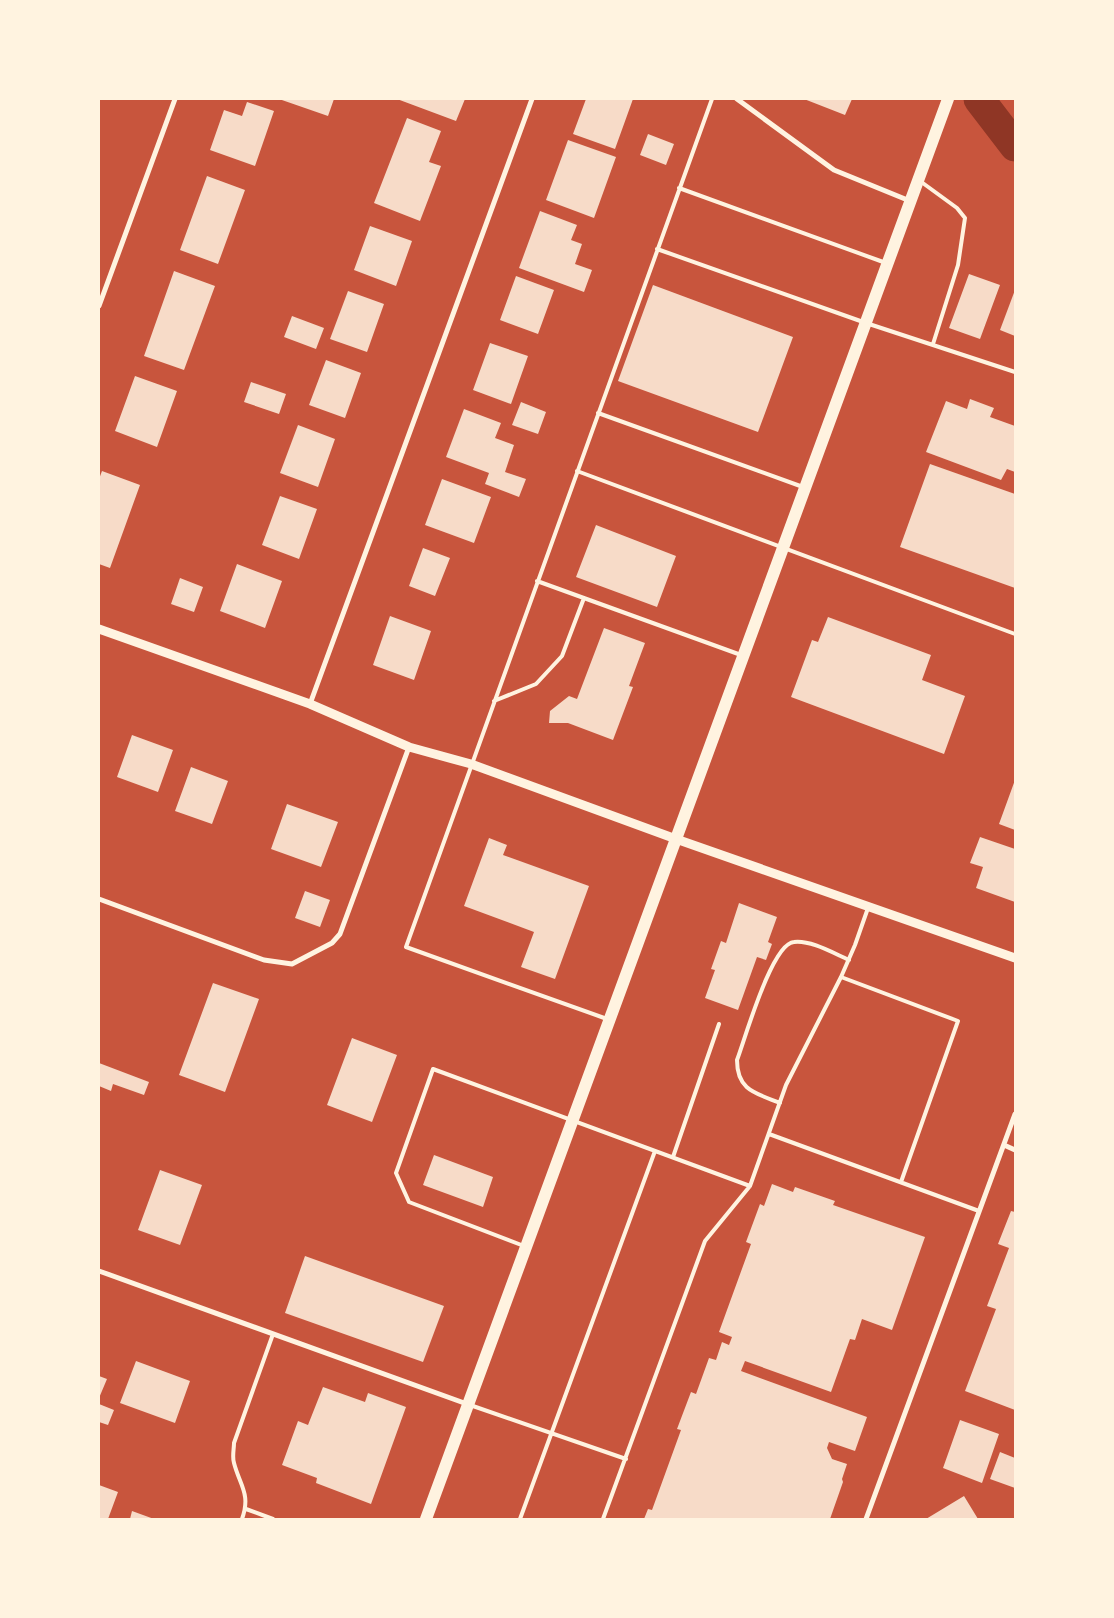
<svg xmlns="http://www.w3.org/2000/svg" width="1114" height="1618" font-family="Karla,sans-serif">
<rect width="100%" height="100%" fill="#c8553d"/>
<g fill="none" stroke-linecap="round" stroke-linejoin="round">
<path stroke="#8f3625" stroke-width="31" d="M979,99L1015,146"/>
</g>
<path fill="#f7dbc8" d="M279,99H334L328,116Z
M397,99H465L456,121Z
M586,99H633L615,149L573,134Z
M804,99H852L845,115Z
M247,102L274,111L255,166L210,150L224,110L242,116Z
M407,118L441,131L429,162L441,166L420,221L374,203Z
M648,134L674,144L666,165L640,155Z
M568,140L616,157L594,218L546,200Z
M207,176L245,190L218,264L180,250Z
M540,211L577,225L571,240L582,244L575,264L592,270L584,292L519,268Z
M370,226L412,241L396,286L354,270Z
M174,271L215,286L184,370L144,356Z
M969,274L1000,285L980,339L949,328Z
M516,276L554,290L538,334L500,320Z
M653,285L793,337L758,432L618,381Z
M1015,290V336L1000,330Z
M348,291L384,304L367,352L330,339Z
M292,316L324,328L316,349L284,337Z
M490,343L528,356L511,404L473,390Z
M326,360L361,373L345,418L309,405Z
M135,376L177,391L157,447L115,431Z
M251,382L286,394L279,414L244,402Z
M970,399L994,408L990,417L1015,426V472L1007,469L1001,480L926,452L946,401L967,409Z
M521,402L546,412L538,434L512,425Z
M464,409L501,423L495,438L514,445L505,472L526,479L519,497L485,484L489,473L446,457Z
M298,425L335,439L318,487L280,473Z
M930,464L1015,494V588L900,547Z
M102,471L140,485L110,568L99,564V479Z
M442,479L491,497L474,543L425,525Z
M280,496L317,509L299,559L262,545Z
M596,525L676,556L657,607L576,577Z
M423,548L450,558L435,596L409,586Z
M237,564L282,581L265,628L220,611Z
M180,578L203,587L194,612L171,604Z
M390,616L431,631L414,680L373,665Z
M828,617L931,655L922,680L965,696L944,754L791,697L812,640L818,642Z
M604,628L645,643L629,686L633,687L613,740L568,723H549L550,711L569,696L577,699Z
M132,735L173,750L158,792L117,777Z
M191,767L228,781L212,824L175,811Z
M1015,780V830L999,824Z
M287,804L338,822L321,867L271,849Z
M980,837L1015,849V902L976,888L983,867L970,863Z
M489,838L507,845L503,855L589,886L555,979L521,967L534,932L464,906Z
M305,891L330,900L320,927L295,918Z
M739,903L777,917L768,942L772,944L766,960L757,957L738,1010L705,998L715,970L711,969L721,941L726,943Z
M213,983L259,999L225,1092L179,1075Z
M352,1038L397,1055L372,1122L327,1105Z
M99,1063L149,1082L144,1095L113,1084L111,1091L99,1086Z
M434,1155L493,1177L483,1207L423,1185Z
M160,1170L202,1185L180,1245L138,1230Z
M772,1184L793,1192L795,1187L835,1201L833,1205L925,1237L892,1330L862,1319L855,1340L850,1339L831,1392L745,1361L741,1371L867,1417L855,1451L829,1442L827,1448L832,1459L847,1464L842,1479L843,1482L830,1519H644L648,1509L652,1510L681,1430L677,1429L691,1392L696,1394L709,1358L716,1360L722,1342L729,1345L732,1337L719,1332L751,1244L746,1242L760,1204L764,1206Z
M1011,1211L1015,1212V1410L965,1391L996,1309L987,1306L1009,1248L998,1244Z
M305,1256L444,1306L423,1362L285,1313Z
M136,1361L190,1381L175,1423L120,1403Z
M99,1376L107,1379L99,1398Z
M323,1387L365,1402L368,1393L406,1407L371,1504L316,1483L317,1478L282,1465L298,1421L308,1425Z
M99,1404L114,1410L108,1425L99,1422Z
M960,1420L999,1434L982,1483L943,1468Z
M1000,1452L1015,1458V1488L990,1479Z
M99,1485L118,1492L108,1519H99Z
M964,1496L978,1519H926Z
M132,1511L154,1519H130Z"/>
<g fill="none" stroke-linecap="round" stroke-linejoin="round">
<path stroke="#fff3e0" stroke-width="4" d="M920,181L957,208L965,218L958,265L933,344
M679,188L886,263
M657,249L866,323L1015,372
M598,413L803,487
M577,471L1015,634
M537,581L741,655
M494,701L536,684L562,656L584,598
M841,977L958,1021L901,1182
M607,1019L406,947L712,99
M780,1103C755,1093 737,1090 737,1060C745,1039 772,943 794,942C811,940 833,953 849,960
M769,1134L979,1211
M673,1157L719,1024
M524,1246L409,1202L396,1173L433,1069L750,1186
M470,1405L626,1459
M246,1509L273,1519
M242,1519C251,1494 240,1486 234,1463C232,1457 234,1449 234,1443L273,1334
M520,1519L655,1151
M603,1519L705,1241L750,1186L786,1085L841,977L855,945L868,908"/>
<path stroke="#fff3e0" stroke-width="5" d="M737,99L834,170L910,201
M99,306L175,99
M310,704L532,99
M99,899L264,960L292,964L332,943L340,934L409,747
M1004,1145L1015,1150
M99,1271L467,1404
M866,1519L1015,1114"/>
<path stroke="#fff3e0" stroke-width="9" d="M99,629L310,704L409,747L471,764L676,839L1015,958"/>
<path stroke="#fff3e0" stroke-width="12" d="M426,1519L948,99"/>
</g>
<rect width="1114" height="1618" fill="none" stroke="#fff3e0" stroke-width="200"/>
</svg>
